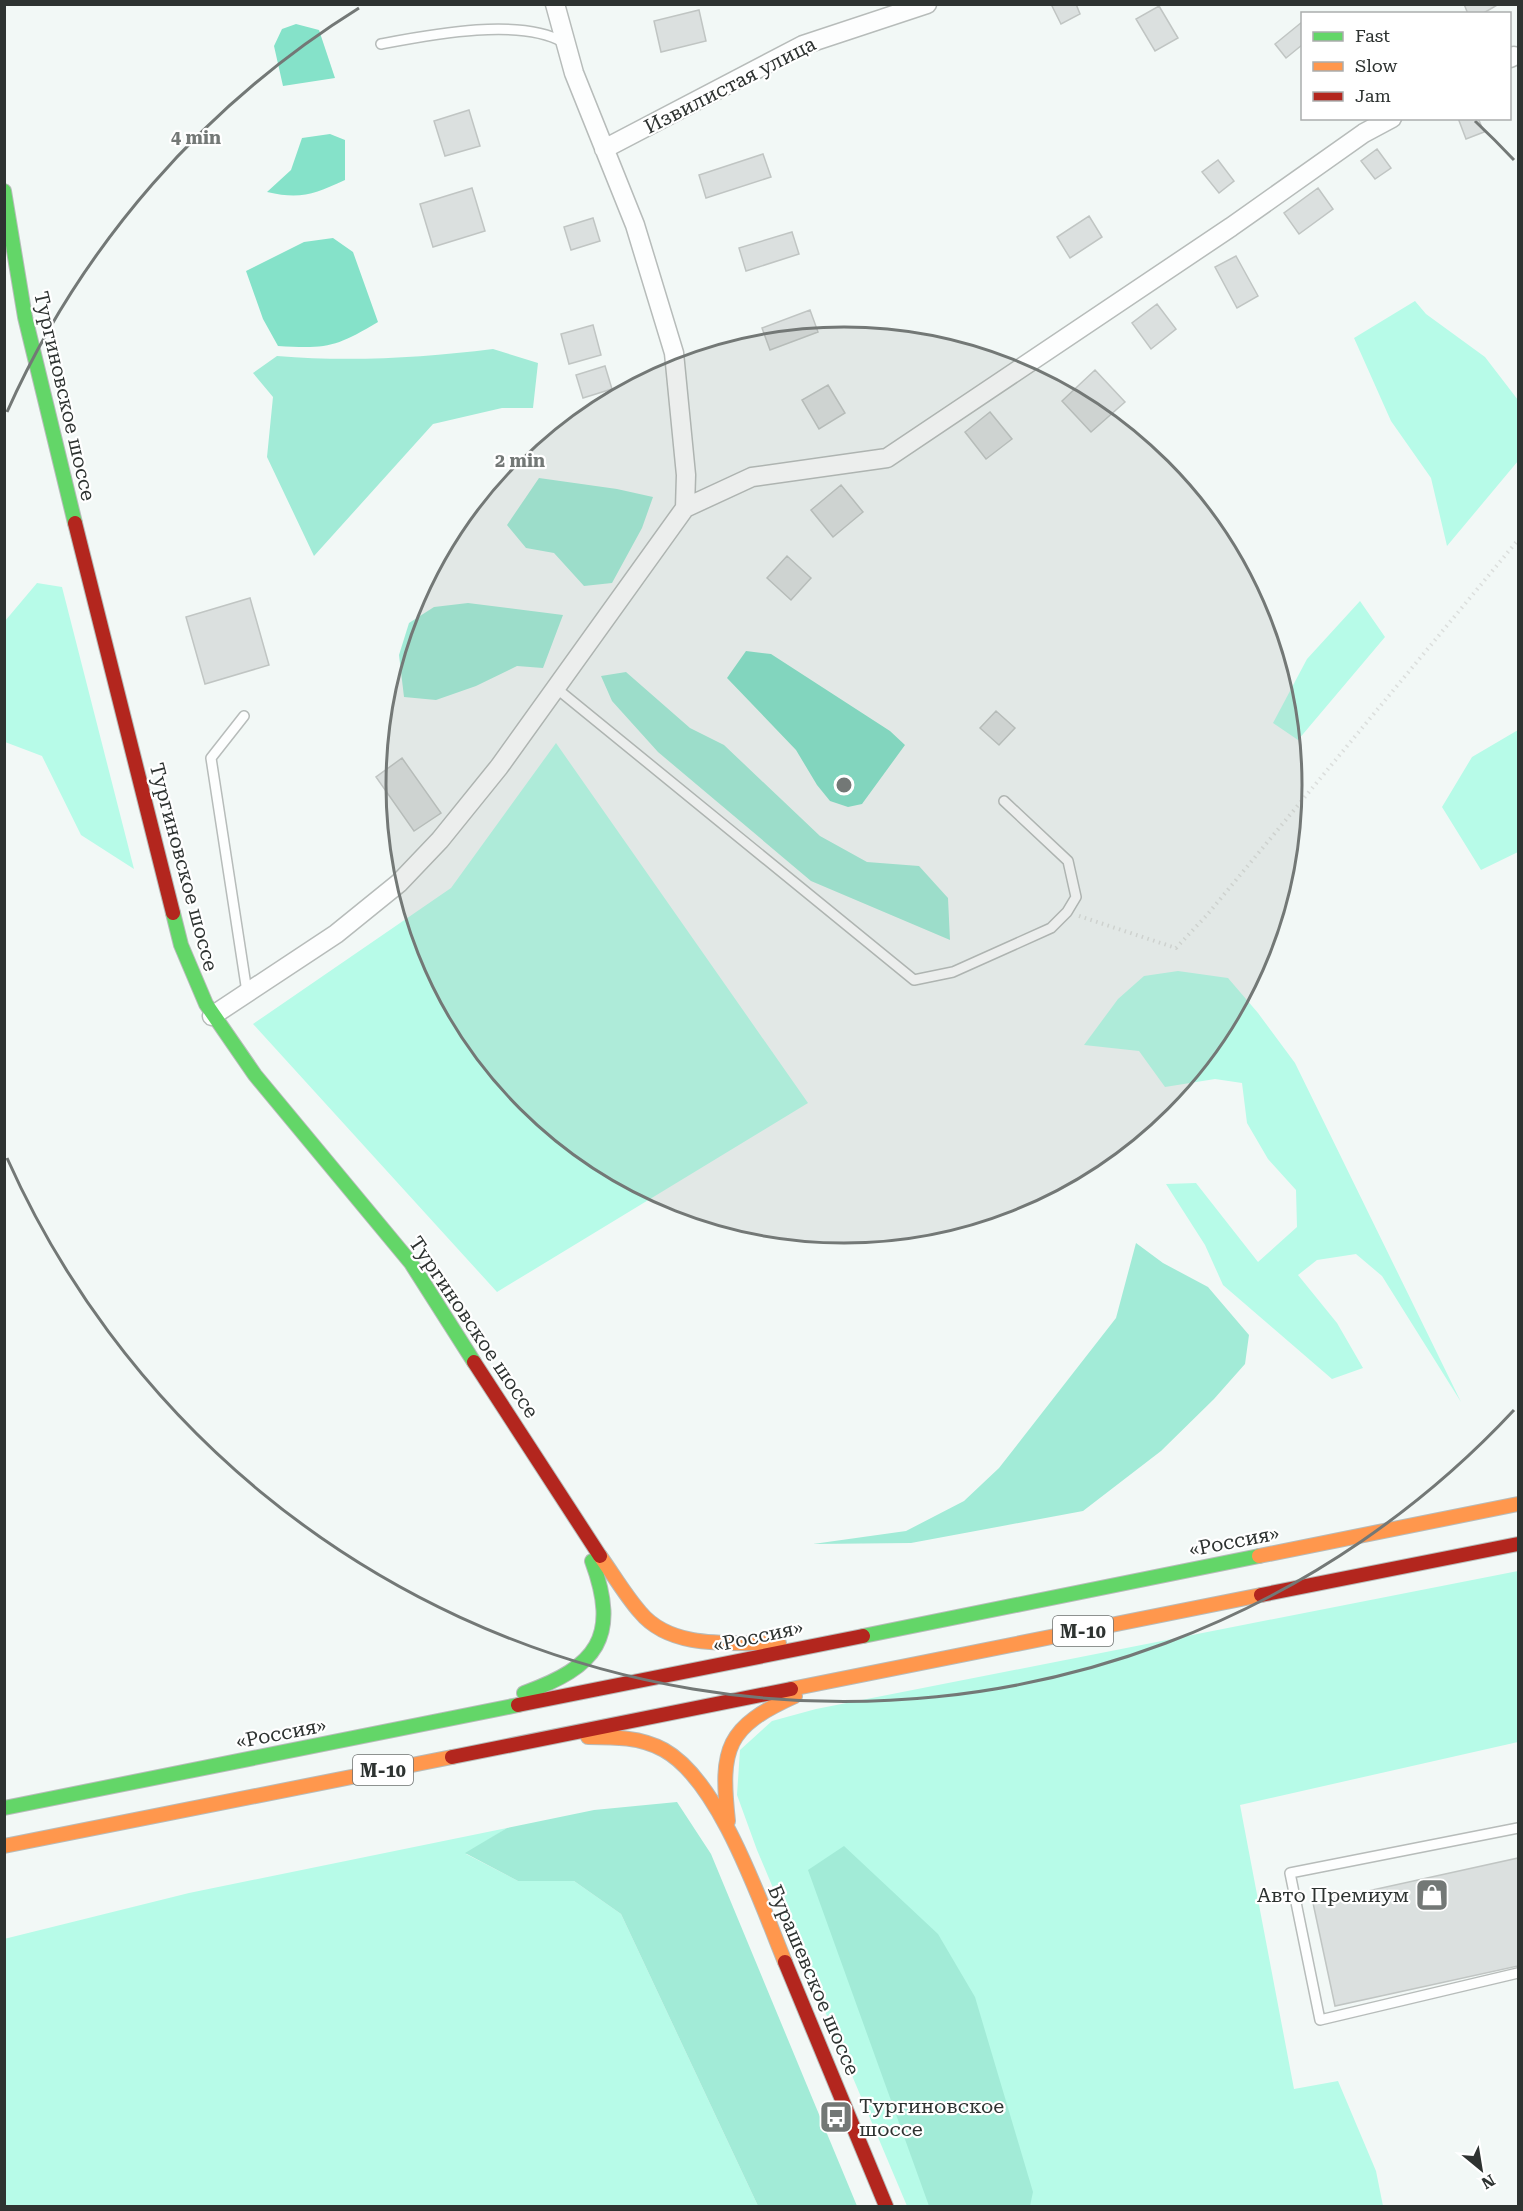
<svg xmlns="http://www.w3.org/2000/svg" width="1523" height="2211" font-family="'Roboto Serif',serif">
<rect width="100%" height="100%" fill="#f2f8f6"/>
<path fill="#b7fbe8" d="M1415,301L1426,314L1485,357L1518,400V461L1447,546L1431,478L1391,421L1354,338Z
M37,583L62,587L134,869L81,835L42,756L5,742V621Z
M1360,601L1385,637L1298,740L1273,723L1307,659Z
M1518,730V852L1481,870L1442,807L1472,757Z
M556,743L808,1103L497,1292L253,1024L451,888Z
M1178,971L1228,978L1258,1013L1295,1063L1461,1402L1382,1276L1356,1254L1317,1260L1298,1275L1337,1323L1363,1368L1332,1379L1223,1285L1205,1245L1166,1184L1196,1183L1258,1262L1297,1227L1296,1190L1268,1159L1247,1123L1242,1083L1215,1079L1165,1087L1139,1051L1084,1045L1118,999L1144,976Z
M1518,1571V1742L1240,1805L1294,2089L1338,2081L1376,2171L1383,2206H907L757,1850L737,1795L740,1750L772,1721L816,1709Z
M507,1828L466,1854L518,1881H574L621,1914L758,2206H5L4,1939L189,1893Z"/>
<path fill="#a2ebd7" d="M493,349L538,363L533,408H502L433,424L314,556L267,457L273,397L253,373L277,356C349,362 421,358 493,349Z
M539,478L617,489L653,497L642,528L612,583L584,586L554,553L526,548L507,525Z
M468,603L563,615L543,668L517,666L476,686L436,700L404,697L399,655L409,623L434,607Z
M626,672L690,728L724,745L820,836L867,862L919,866L948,898L950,940L811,881L658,752L612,701L601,676Z
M1136,1243L1163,1263L1208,1287L1249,1335L1245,1364L1214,1399L1161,1451L1083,1511L911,1543L813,1544L906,1531L964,1501L999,1468L1116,1318Z
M677,1802L711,1854L857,2206H758L621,1914L574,1881H518L465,1853L507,1828L594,1810Z
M844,1846L938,1934L975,1997L1033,2192L1030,2206H929L808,1870Z"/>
<path fill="#85e2c9" d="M296,24L319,30L335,78L283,86L274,46L282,29Z
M330,134L345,140V180C314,194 301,200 267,192L291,170L302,138Z
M333,238L353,252L378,322C336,347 327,349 278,346L263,319L246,271L304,242Z
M746,651L771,654L890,731L905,745L862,804L848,807L830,801L817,785L796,750L727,678Z"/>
<path fill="#dbe0df" stroke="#c0c5c3" stroke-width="1.5" d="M1051,4H1076L1080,14L1061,24Z
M1464,4H1499L1482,14H1468Z
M1159,6L1178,38L1155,51L1136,19Z
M699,10L706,41L661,52L654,21Z
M1302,22V45L1286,58L1275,44Z
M469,110L480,146L445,156L434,121Z
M1458,118H1478L1484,132L1466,139Z
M1377,149L1391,168L1375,179L1361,161Z
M763,154L771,177L706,198L699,175Z
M1218,160L1234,181L1219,193L1202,172Z
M472,188L485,231L433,247L420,204Z
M1318,188L1333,209L1299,234L1284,213Z
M1089,216L1102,237L1070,258L1057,237Z
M593,218L600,241L571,250L564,227Z
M792,232L799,254L746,271L739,248Z
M1236,256L1258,296L1237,308L1215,267Z
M1157,304L1176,329L1151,349L1132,323Z
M810,310L818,332L770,350L762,328Z
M593,325L601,355L569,364L561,334Z
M605,366L612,389L583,398L576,375Z
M1095,370L1125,402L1091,432L1062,401Z
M828,385L845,413L819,429L802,400Z
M990,412L1012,439L986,459L965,432Z
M841,485L863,512L833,537L811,510Z
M787,556L811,578L791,600L767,578Z
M250,598L269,665L205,684L186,617Z
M996,711L1015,728L999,745L980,728Z
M402,758L441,813L414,831L376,777Z
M1518,1858V1966L1335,2006L1313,1903Z"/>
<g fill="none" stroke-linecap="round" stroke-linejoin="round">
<g stroke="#b7bcba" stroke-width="12">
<path id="lane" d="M381,44C429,35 519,17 563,42
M556,688L914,980L953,972L1051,928L1067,912L1076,897L1068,861L1004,801
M244,716L211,758L247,992
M1518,1828L1290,1873L1320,2020L1518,1973"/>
</g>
<g stroke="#b7bcba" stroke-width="21">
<path id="street" d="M1510,58L1514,56
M604,149L803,45L927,4
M685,508L752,477L887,458L1231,227L1364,133L1392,118
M212,1016L336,934L399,883L440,840L499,767L685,508L686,475L674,353L635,225L574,73L555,4"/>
</g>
<g stroke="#b7bcba" stroke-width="16">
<path id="fast" d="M4,191L25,317L75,523
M173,913L181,945L206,1004L255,1075L411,1263L474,1362
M863,1636L1259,1556
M524,1693C597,1667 620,1637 592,1561
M4,1808L518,1705"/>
</g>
<g stroke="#b7bcba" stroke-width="16">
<path id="slow" d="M600,1556C613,1574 625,1595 640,1612C672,1651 734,1642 779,1643
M1259,1556L1518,1504
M791,1689L1261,1595
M588,1737C614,1737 641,1737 664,1750C720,1781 761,1904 785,1962
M728,1821C720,1748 726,1727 795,1696
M4,1846L452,1757"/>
</g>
<g stroke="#b7bcba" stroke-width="16">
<path id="jam" d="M75,523L173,913
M474,1362L600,1556
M1261,1595L1518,1544
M518,1705L863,1636
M452,1757L791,1689
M785,1962L886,2206"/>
</g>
<path stroke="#dbdedc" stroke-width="4" stroke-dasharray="1.5 4.5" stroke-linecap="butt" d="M1079,916L1176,948L1207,915L1518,540"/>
<use href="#lane" stroke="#fdfefe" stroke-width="9"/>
<use href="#street" stroke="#fdfefe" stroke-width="18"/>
<use href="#fast" stroke="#63d668" stroke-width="14"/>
<use href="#slow" stroke="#ff974d" stroke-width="14"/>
<use href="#jam" stroke="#b3261e" stroke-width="14"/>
</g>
<circle cx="844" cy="785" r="458" fill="#737876" fill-opacity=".12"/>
<g fill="none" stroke="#737876" stroke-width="3">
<circle cx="844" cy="785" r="458"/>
<path d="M1514 1410A916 916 0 0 1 7 1158M7 412A916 916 0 0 1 359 8M1475 121A916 916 0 0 1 1514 160"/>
</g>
<defs>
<g id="shop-square" transform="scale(1.725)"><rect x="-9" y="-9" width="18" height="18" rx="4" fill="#737876" stroke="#fff"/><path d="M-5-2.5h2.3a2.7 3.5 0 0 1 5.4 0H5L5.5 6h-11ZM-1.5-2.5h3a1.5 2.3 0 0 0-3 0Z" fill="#fff"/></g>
<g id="bus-square" transform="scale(1.725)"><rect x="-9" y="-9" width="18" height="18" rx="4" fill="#737876" stroke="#fff"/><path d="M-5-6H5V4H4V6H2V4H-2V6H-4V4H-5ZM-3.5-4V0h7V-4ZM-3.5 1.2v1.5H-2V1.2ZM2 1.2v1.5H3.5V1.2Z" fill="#fff"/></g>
</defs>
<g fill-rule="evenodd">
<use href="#shop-square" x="1432" y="1895"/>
<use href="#bus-square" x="836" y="2117"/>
</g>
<g text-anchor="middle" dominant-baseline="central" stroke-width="4.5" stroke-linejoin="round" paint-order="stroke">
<g fill="#fff" stroke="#6d706f" stroke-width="1.5">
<rect x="1053" y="1616" width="60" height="30" rx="4.5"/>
<rect x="353" y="1755" width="60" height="30" rx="4.5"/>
</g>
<g font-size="18" font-weight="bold" fill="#2e3331">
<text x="1083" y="1631">М-10</text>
<text x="383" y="1770">М-10</text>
</g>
<g font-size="20" fill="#2e3331" stroke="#fff">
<text transform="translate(730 85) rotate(-27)">Извилистая улица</text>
<text transform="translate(65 396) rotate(77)">Тургиновское шоссе</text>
<text transform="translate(184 867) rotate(75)">Тургиновское шоссе</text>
<text transform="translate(474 1327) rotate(56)">Тургиновское шоссе</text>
<text transform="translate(1234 1541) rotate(-11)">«Россия»</text>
<text transform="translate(758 1636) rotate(-12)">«Россия»</text>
<text transform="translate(281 1733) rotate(-11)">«Россия»</text>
<text transform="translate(814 1980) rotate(67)">Бурашевское шоссе</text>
</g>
<g font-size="20" fill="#2e3331" stroke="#fff" text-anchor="end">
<text x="1409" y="1895">Авто Премиум</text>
<text x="859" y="2106" text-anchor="start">Тургиновское<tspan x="859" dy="23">шоссе</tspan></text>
</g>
</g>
<circle cx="844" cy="785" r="9" fill="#737876" stroke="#fff" stroke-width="3"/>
<g font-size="18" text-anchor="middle" font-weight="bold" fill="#737876" stroke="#fff" stroke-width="4.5" stroke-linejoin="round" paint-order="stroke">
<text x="196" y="144">4 min</text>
<text x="520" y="467">2 min</text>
</g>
<rect width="1523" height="2211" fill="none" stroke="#2e3331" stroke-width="12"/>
<rect x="1301" y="12" width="210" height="108" fill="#ffffff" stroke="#abadad" stroke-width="1.5"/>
<rect x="1313" y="32" width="30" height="9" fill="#63d668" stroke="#abadad" stroke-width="1.5"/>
<text x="1355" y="42" font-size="18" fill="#2e3331">Fast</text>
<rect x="1313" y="62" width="30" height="9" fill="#ff974d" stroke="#abadad" stroke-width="1.5"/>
<text x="1355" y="72" font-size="18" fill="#2e3331">Slow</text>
<rect x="1313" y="92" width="30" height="9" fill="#b3261e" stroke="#abadad" stroke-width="1.5"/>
<text x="1355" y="102" font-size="18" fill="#2e3331">Jam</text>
<g transform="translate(1481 2169) rotate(150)" stroke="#ffffff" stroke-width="4.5" paint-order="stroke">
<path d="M0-4.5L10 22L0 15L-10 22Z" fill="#2e3331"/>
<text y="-9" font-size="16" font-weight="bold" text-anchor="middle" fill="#2e3331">N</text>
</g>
</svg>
